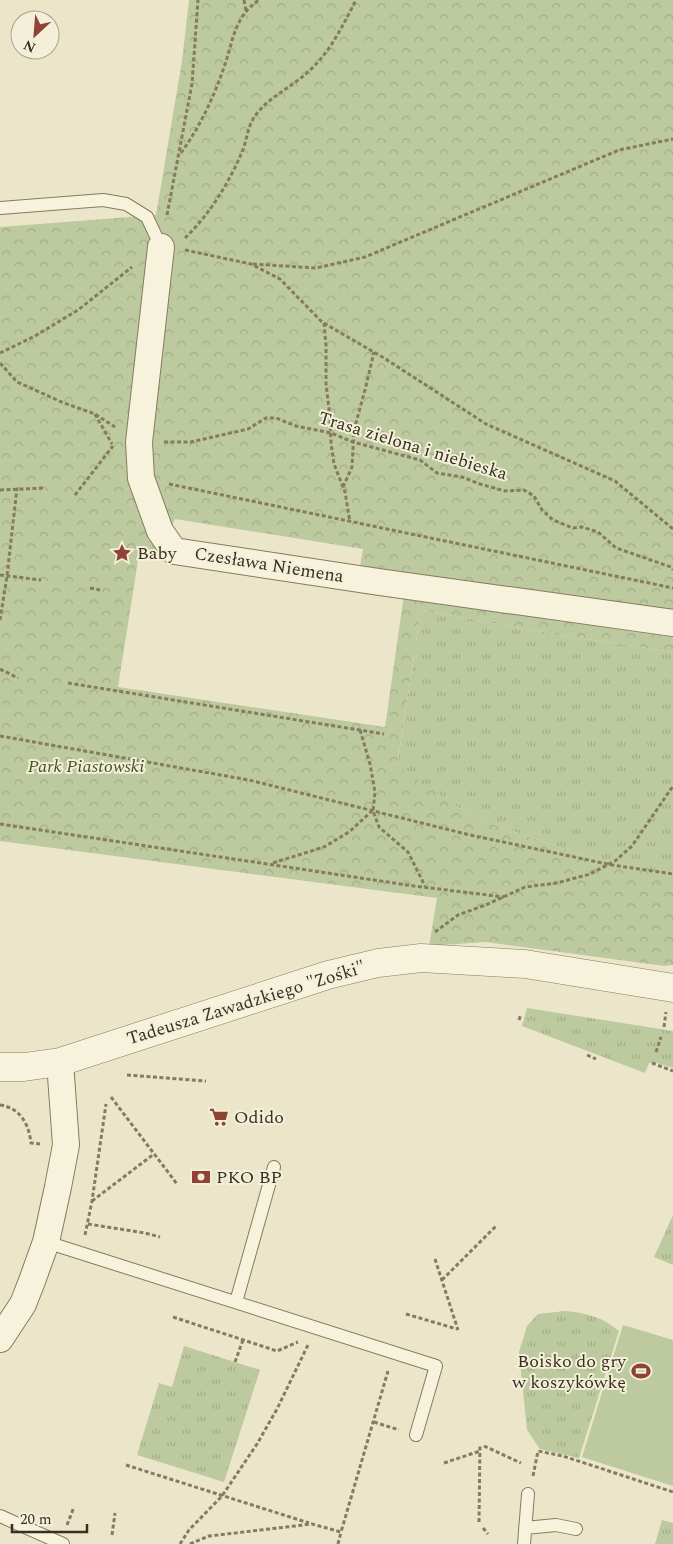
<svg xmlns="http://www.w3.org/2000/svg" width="673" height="1544" font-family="Spectral,serif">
<defs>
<pattern id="grass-tufts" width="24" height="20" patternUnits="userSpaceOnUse" patternTransform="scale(1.25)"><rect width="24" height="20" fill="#bdc99e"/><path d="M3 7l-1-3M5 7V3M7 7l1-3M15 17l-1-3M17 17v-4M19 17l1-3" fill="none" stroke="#a3ad88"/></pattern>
<pattern id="forest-crowns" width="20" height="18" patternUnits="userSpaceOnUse" patternTransform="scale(1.25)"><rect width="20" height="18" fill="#bdc99e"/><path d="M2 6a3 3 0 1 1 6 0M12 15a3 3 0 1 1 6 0" fill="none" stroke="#a3ad88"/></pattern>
</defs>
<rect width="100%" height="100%" fill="#ebe6ca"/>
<path fill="url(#grass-tufts)" d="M421,610L560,635L673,652V876L609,864L474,818L397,767Z
M527,1008L673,1031V1068L657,1063H649L645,1073L522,1026Z
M673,1215V1265L654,1257Z
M565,1311C586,1313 603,1317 619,1331L579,1458L540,1449L527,1430L519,1352L527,1326L538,1314Z
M184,1346L260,1370L224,1482L137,1455L159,1383L172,1387Z
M662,1520L673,1523V1544H655Z"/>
<path fill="url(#forest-crowns)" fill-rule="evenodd" d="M189,0H673V652L560,635L421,610L397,766L474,818L609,864L673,876V965L664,966L486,942L429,946L437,898L0,841V227L156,215L182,61ZM175,519L363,549L360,567L407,574L385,727L118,687L140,548L161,551Z"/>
<path fill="#bdc99e" d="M623,1325L673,1340V1486L582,1457Z"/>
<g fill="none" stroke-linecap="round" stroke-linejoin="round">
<g stroke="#867a60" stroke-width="14">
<path id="service" d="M0,208L103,200L126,204L147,217L161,247
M46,1242L436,1366L416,1435
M236,1302L274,1167
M0,1516L63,1544
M525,1528L556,1525L576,1529
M524,1544L528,1494"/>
</g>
<g stroke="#867a60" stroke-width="28">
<path id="minor" d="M161,247L139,442L141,478L160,531L174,551L379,582L673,623
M0,1339L23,1304L32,1281L46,1242L58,1187L66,1145L60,1062"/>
</g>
<g stroke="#867a60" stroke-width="29">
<path id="tertiary" d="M0,1067H24L60,1062L328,975L378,963L421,958L525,964L673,988"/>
</g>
<path stroke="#867a60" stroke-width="3" stroke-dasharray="4 2.5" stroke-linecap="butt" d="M244,0L246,11
M181,153C199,128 213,99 223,70C233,44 233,17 259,0
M167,215L192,84L198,0
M185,238C209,215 229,183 242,152C247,141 247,127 255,116C269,96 293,87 310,70C331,51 343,25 356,0
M185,250L251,264L280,279L322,322L384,358L486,424L615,481L673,529
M253,264L316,268L365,257L619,150L673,139
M324,323L326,346V384L330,417L331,443L334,464L345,492L350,522
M0,353L35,336L78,310L132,267
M0,363L17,382L64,403L95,414L115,427
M95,414L112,444
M164,442H191L248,429L266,418H276L296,426L331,433L353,442L420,460L437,473L462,477L480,484L505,491L524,490L534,496L542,510L553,520L573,528L582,527L598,532L616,548L671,567L673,570
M169,484L673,588
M343,487L352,467L354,430L365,390L374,352
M0,490L45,488
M75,495L113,446
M0,575L41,580
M90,588L100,590
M0,620L7,576L17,488
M0,669L18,678
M68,683L384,734
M360,730L370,764L375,792L373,811L379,827L408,852L425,886
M0,736L249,780L470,835L612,865L673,874
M0,824L414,886L504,897
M273,863L324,847L349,832L372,811
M435,932L458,915L488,904L525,887L557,883L590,874L615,861L632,846L673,786
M519,1020L521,1014
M664,1027L666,1012
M656,1052L661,1037
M587,1055L596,1059
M652,1063L673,1071
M127,1075L206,1081
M111,1097L177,1184
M0,1105C21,1108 29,1125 31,1143L40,1144
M92,1201L154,1154
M88,1224L145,1233L160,1237
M85,1235L92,1201L106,1104
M435,1259L458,1330
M442,1280L496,1226
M406,1314L457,1329
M173,1317L277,1351L298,1342
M235,1362L243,1340
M374,1422L399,1430
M484,1446L521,1463
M444,1463L480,1451
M126,1465L309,1523
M533,1476L538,1451L563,1456L673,1492
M479,1522L480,1444
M67,1525L74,1507
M483,1528L488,1534
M112,1535L115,1513
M180,1544L189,1530L222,1496L257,1444L277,1409L308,1345
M190,1544L209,1536L312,1524L341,1532L388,1371
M338,1544L341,1532"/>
<use href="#service" stroke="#f6f2dc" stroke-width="12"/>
<use href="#minor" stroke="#f6f2dc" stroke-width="26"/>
<use href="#tertiary" stroke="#f6f2dc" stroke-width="28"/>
</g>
<defs>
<g id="sight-bare" transform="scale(1.5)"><path d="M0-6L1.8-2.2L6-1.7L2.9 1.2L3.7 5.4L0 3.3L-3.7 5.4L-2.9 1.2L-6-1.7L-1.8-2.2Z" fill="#904235" stroke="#f3efd9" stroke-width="2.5" paint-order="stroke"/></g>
<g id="supermarket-bare" transform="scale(1.5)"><path d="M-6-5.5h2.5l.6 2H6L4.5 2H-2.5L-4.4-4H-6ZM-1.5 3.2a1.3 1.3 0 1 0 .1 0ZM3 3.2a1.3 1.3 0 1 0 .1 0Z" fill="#904235" stroke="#f3efd9" stroke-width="2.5" paint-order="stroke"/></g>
<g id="bank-bare" transform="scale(1.5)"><path d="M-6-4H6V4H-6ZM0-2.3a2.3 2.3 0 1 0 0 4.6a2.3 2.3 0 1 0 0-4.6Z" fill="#904235" stroke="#f3efd9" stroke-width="2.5" paint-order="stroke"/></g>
<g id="stadium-bare" transform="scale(1.5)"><path d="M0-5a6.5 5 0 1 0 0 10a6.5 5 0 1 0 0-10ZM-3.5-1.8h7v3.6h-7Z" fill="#904235" stroke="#f3efd9" stroke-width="2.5" paint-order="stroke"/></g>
</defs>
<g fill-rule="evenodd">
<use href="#sight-bare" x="122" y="553"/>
<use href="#supermarket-bare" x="219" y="1117"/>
<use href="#bank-bare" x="201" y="1177"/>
<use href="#stadium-bare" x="641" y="1371"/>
</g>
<g text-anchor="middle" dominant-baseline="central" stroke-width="4" stroke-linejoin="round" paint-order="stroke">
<g font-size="18" fill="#383022" stroke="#f3efd9">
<text transform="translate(413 446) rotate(17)">Trasa zielona i niebieska</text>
<text transform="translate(269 565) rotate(9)">Czesława Niemena</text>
<text transform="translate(246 1003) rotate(-17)">Tadeusza Zawadzkiego "Zośki"</text>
</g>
<g font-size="18" fill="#383022" stroke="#f3efd9" text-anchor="start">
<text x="137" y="553">Baby</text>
<text x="234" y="1117">Odido</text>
<text x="216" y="1177">PKO BP</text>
<text x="626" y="1361" text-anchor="end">Boisko do gry<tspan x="626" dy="21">w koszykówkę</tspan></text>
</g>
<g font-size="18" font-style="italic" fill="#42522a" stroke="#f3efd9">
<text x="86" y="766">Park Piastowski</text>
</g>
</g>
<g transform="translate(35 35) rotate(206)"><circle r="24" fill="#f3efd9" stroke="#a8a390"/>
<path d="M0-4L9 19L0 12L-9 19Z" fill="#904235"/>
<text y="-8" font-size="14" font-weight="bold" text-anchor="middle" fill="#383022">N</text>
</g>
<path d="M12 1524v8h75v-8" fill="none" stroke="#383022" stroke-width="2.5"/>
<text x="20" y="1524" font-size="15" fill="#383022" stroke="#f3efd9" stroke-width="4" paint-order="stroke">20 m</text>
</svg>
